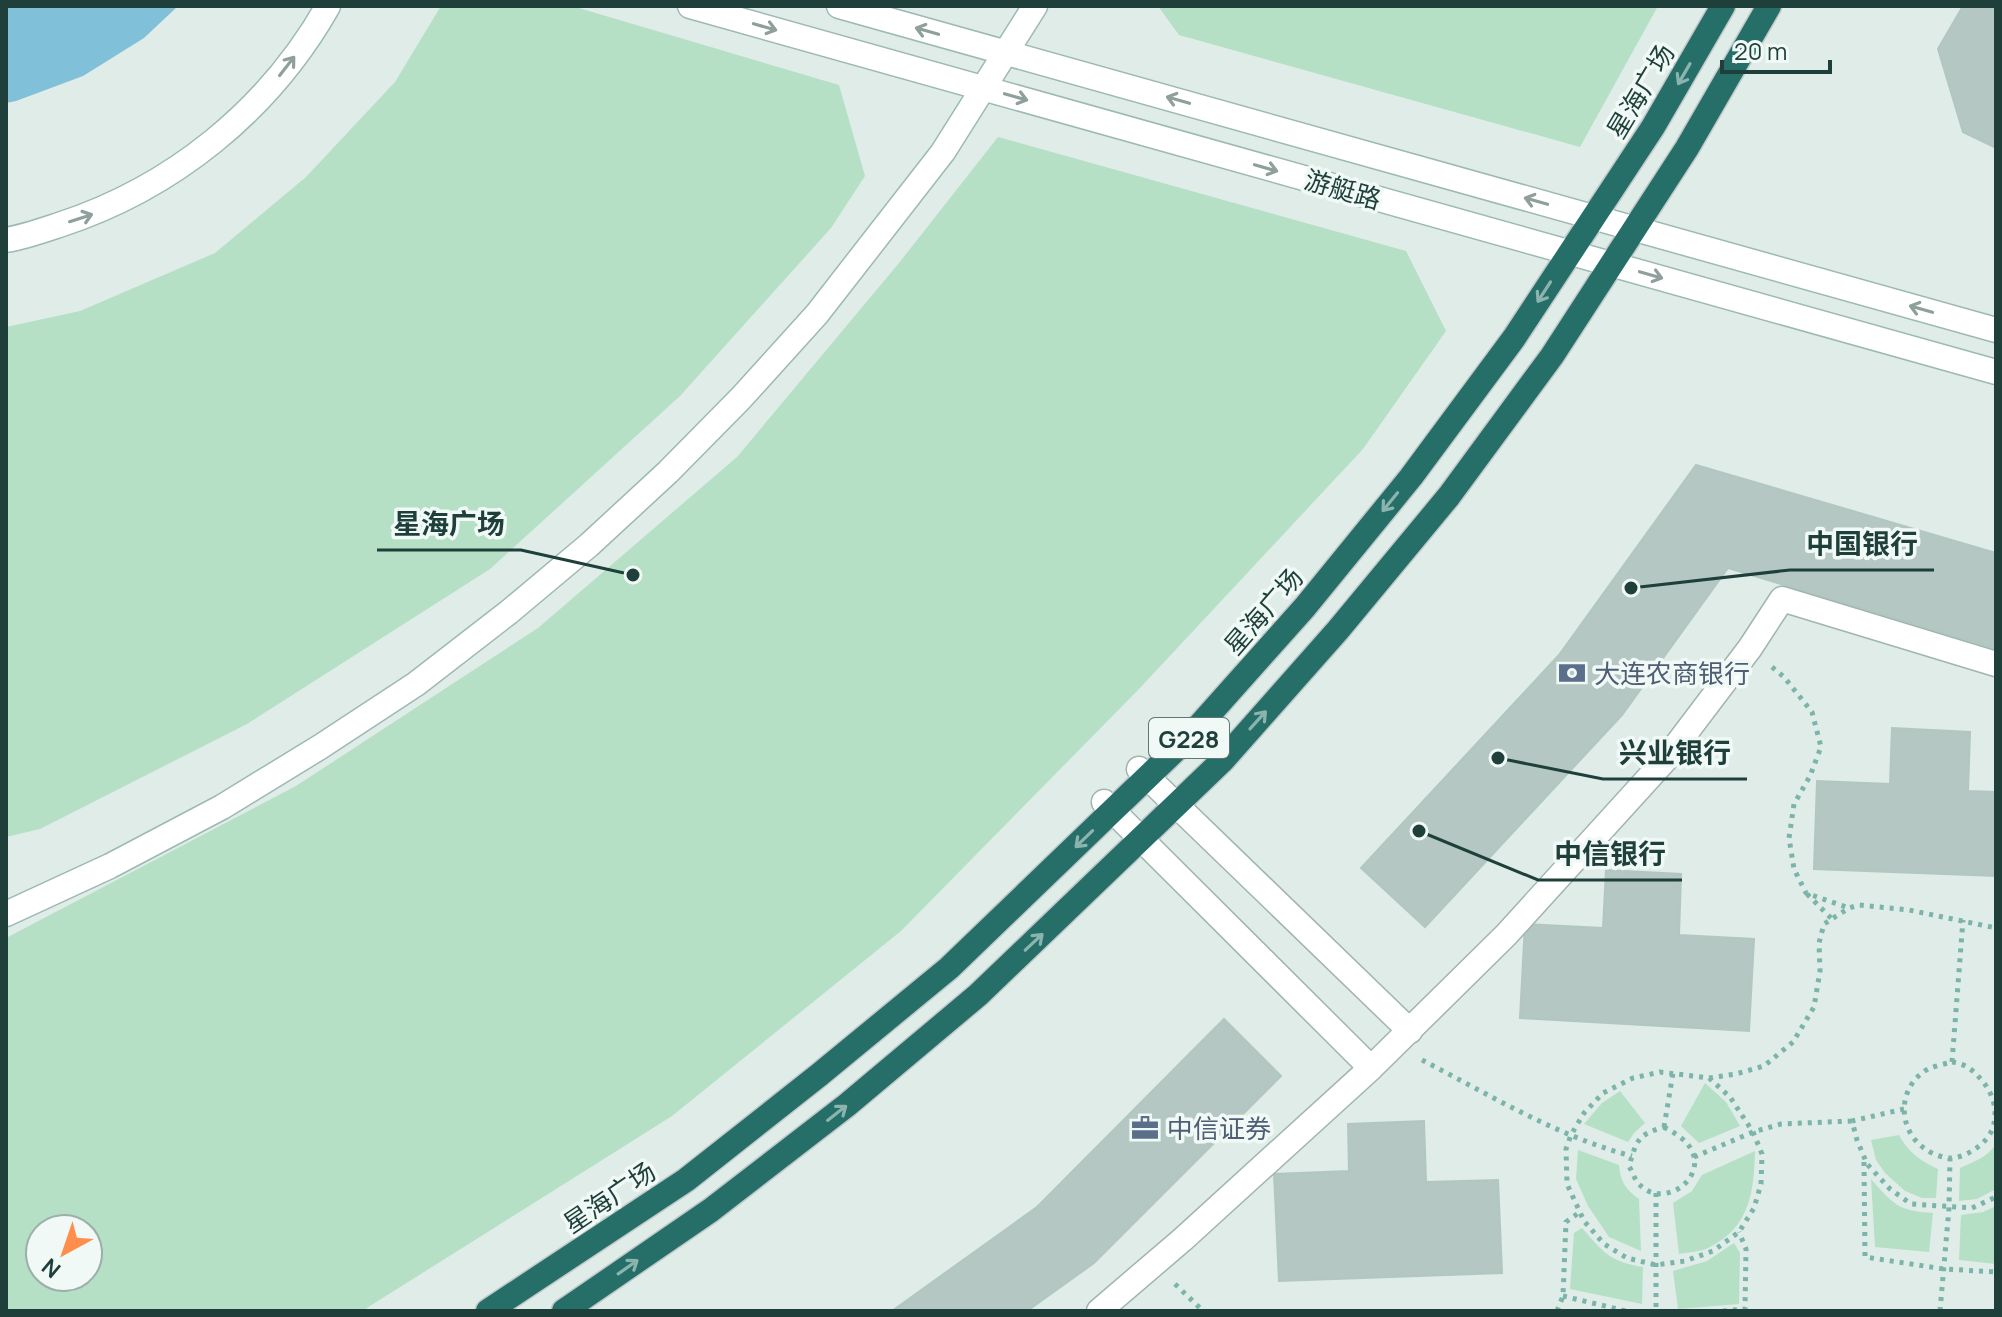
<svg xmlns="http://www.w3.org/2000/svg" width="2002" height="1317" font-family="Manrope,'Noto Sans SC',sans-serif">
<rect width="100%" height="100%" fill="#dfece8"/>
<path fill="#b5e0c6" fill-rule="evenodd" d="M441,6H572L839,85L865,176L831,228L680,396L490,569L247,724L40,829L6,837V327L80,311L215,253L306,177L395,82Z
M1158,6H1658L1580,147L1179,35Z
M998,137L1406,251L1446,331L1363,449L1139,689L901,931L672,1116L362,1311H6V938L296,786L538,628L737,457L899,263ZM40,1229H88V1277H40Z
M1705,1083L1726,1102L1740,1126L1699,1143L1681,1126Z
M1620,1091L1645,1123L1634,1133L1628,1142L1584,1124L1602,1103Z
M1899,1135C1907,1151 1922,1162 1938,1169L1936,1198H1922L1905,1191L1885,1173L1876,1160L1871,1140Z
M1996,1144V1189L1977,1199L1959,1201L1960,1168C1973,1162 1988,1157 1996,1144Z
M1578,1150L1619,1165C1620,1181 1626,1190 1639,1199L1641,1251L1609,1237L1588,1206L1576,1179Z
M1755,1151C1754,1191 1750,1227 1710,1247C1701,1252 1688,1252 1679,1254L1673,1203L1692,1191L1702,1175Z
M1871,1179C1893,1204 1898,1211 1933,1213L1929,1252L1875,1247Z
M1996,1206V1264L1959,1260L1961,1215L1983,1212Z
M1582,1228C1603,1252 1610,1262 1643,1267L1642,1304L1570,1289L1574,1233Z
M1734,1243L1740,1253L1739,1304L1678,1309L1673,1271L1707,1261Z"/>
<path fill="#80c0d9" d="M6,6H178L144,38L83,76L16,101L6,103Z"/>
<path fill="#b4c7c2" stroke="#b1c7c0" stroke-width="2" d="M1963,6H1996V148L1963,132L1938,49Z
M1696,465L1996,553V649L1728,568L1622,715L1425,927L1361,868L1559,655Z
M1892,728L1970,732L1968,791L1996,792V876L1814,869L1817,781L1890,784Z
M1606,870L1681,874L1679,935L1754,939L1749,1031L1520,1018L1525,924L1603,928Z
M1224,1019L1281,1076L1094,1263L1027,1311H892L1037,1207Z
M1424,1121L1426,1182L1498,1180L1502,1273L1279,1281L1274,1174L1349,1171L1348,1124Z"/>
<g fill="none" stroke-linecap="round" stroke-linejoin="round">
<g stroke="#a1b5b0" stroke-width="27">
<path id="street" d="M1139,769L1410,1031
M1104,802L1371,1068
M1099,1311L1182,1240L1371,1068L1506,935L1666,759L1750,648L1782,599L1996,664"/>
</g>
<g stroke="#9cb9b3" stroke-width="27">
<path id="secondary" d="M690,6L1996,372
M839,6L1996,330
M6,240C24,237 41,231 59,225C173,188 269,110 328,6
M6,914L110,866L222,807L320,747L416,684L509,612L589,545L668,472L741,398L817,314L943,152L1035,6"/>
</g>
<g stroke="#c0c9c8" stroke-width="27">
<path id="highway" d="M488,1311L686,1180L819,1075L949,968L1190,736L1305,607L1411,477L1514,338L1653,127L1723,6
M564,1311L711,1210L847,1105L978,995L1223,760L1338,630L1449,496L1552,356L1687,148L1769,6"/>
</g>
<path stroke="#7cb4a9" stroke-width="5" stroke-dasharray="4 6" stroke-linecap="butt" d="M1772,667L1784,677L1812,712L1821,747L1810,776L1794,804L1789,838L1794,869L1806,893L1849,908
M1807,894L1832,919
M1422,1060C1490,1095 1558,1137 1632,1156
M1952,1062C1962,1063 1971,1068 1978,1076C1991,1089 1999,1108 1993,1127C1989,1142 1967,1158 1950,1158C1944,1158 1932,1154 1927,1150C1897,1132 1896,1087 1928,1069C1935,1066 1944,1064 1952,1062Z
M1952,1062L1963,920
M1709,1078L1730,1097L1753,1132L1762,1154L1761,1184L1754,1208L1739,1232L1713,1251L1685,1261L1656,1265L1627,1258L1604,1244L1584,1221L1567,1184L1566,1149L1571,1135L1584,1113L1603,1093L1633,1078L1660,1072L1709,1078L1736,1074L1764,1066L1793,1042L1814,1007L1820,971L1819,943L1824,924L1849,908L1859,905L1909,910L1996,928
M1904,1109L1852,1121L1857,1140L1867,1164L1890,1189L1911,1204L1972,1208L1996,1197
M1664,1127C1669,1130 1675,1133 1680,1137C1721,1168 1666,1215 1638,1183C1634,1178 1632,1171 1629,1166C1637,1140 1637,1135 1664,1127Z
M1664,1127L1673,1073
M1694,1157L1753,1132L1781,1124L1852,1121
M1864,1162L1865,1257L1944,1269L1996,1272
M1656,1193V1311
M1175,1284L1203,1311
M1563,1296L1626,1311
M1557,1311L1563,1296L1566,1222L1580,1212
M1723,1311L1745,1309L1746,1249L1739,1232
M1940,1311L1949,1208L1950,1158"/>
<use href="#street" stroke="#fff" stroke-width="24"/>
<use href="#secondary" stroke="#fff" stroke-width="24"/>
<use href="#highway" stroke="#266e68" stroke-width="24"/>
</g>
<defs><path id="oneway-shaft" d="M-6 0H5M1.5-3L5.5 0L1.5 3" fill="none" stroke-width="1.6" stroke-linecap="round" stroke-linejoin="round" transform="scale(2)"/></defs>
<g stroke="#8e9f9c">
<use href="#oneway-shaft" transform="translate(765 27) rotate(16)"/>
<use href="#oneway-shaft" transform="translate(927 31) rotate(-164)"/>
<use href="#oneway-shaft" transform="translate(287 66) rotate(-52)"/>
<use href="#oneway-shaft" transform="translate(1016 97) rotate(16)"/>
<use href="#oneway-shaft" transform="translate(1178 100) rotate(-164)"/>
<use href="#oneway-shaft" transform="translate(1266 168) rotate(16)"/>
<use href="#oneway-shaft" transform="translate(1536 201) rotate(-164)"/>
<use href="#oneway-shaft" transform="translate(81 218) rotate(-18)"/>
<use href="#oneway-shaft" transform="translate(1651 275) rotate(16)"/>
<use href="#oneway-shaft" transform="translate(1921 309) rotate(-164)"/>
</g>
<g stroke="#8bb4ae">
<use href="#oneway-shaft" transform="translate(1684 74) rotate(120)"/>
<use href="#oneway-shaft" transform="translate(1544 292) rotate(123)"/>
<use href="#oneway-shaft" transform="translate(1390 502) rotate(129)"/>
<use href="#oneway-shaft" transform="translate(1258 720) rotate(-48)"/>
<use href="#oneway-shaft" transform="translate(1084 839) rotate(136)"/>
<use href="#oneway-shaft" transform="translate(1034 942) rotate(-43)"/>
<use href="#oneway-shaft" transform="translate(837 1113) rotate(-38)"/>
<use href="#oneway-shaft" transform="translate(628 1267) rotate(-35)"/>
</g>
<defs>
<g id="bank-bare" transform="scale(2.16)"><path d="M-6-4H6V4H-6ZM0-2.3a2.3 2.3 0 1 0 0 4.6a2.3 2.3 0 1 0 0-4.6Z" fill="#5c6f8a" stroke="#f0f9f5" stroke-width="2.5" paint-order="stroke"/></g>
<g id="office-bare" transform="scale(2.16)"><path d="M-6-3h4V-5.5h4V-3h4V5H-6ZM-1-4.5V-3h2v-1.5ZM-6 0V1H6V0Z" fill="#5c6f8a" stroke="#f0f9f5" stroke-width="2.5" paint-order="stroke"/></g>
</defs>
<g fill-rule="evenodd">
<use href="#bank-bare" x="1572" y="673"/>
<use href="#office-bare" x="1145" y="1128"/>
</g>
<g text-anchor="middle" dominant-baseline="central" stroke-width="7" stroke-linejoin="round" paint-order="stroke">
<rect fill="#f0f9f5" stroke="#5d7772" stroke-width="2" x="1149" y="718" width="80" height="40" rx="6"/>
<g font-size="24" font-weight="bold" fill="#1e3f3a">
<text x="1189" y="738">G228</text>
</g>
<g font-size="26" fill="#1e3f3a" stroke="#f0f9f5">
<text transform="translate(1640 91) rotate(-59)">星海广场</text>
<text transform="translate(1343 189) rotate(16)">游艇路</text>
<text transform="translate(1263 611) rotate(-49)">星海广场</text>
<text transform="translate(609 1197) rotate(-34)">星海广场</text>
</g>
<g font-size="26" fill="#4e5e75" stroke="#f0f9f5" text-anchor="start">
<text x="1594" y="673">大连农商银行</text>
<text x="1167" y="1128">中信证券</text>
</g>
</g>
<path fill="none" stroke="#1e3f3a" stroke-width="3" d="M633 575L521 550H377M1631 588L1790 570H1934M1498 758L1603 779H1747M1419 831L1538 880H1682"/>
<g fill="#1e3f3a" stroke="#f0f9f5" stroke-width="3">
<circle cx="633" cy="575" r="8"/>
<circle cx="1631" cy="588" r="8"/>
<circle cx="1498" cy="758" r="8"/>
<circle cx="1419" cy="831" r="8"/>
</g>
<g font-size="28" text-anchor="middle" font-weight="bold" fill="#1e3f3a" stroke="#f0f9f5" stroke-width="7" stroke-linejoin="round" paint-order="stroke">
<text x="449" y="534">星海广场</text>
<text x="1862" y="554">中国银行</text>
<text x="1675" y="763">兴业银行</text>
<text x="1610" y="864">中信银行</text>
</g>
<rect width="2002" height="1317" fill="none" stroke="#1e3f3a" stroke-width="16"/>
<g transform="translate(64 1253) rotate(220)"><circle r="38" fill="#f0f9f5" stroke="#9cafaa" stroke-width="2"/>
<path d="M0-6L14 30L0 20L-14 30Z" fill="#ff8d4b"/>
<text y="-12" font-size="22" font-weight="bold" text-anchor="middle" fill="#1e3f3a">N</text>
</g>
<path d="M1722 60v12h108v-12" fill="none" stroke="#1e3f3a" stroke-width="4"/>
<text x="1734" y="60" font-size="24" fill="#1e3f3a" stroke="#f0f9f5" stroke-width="6" paint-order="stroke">20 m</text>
</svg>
